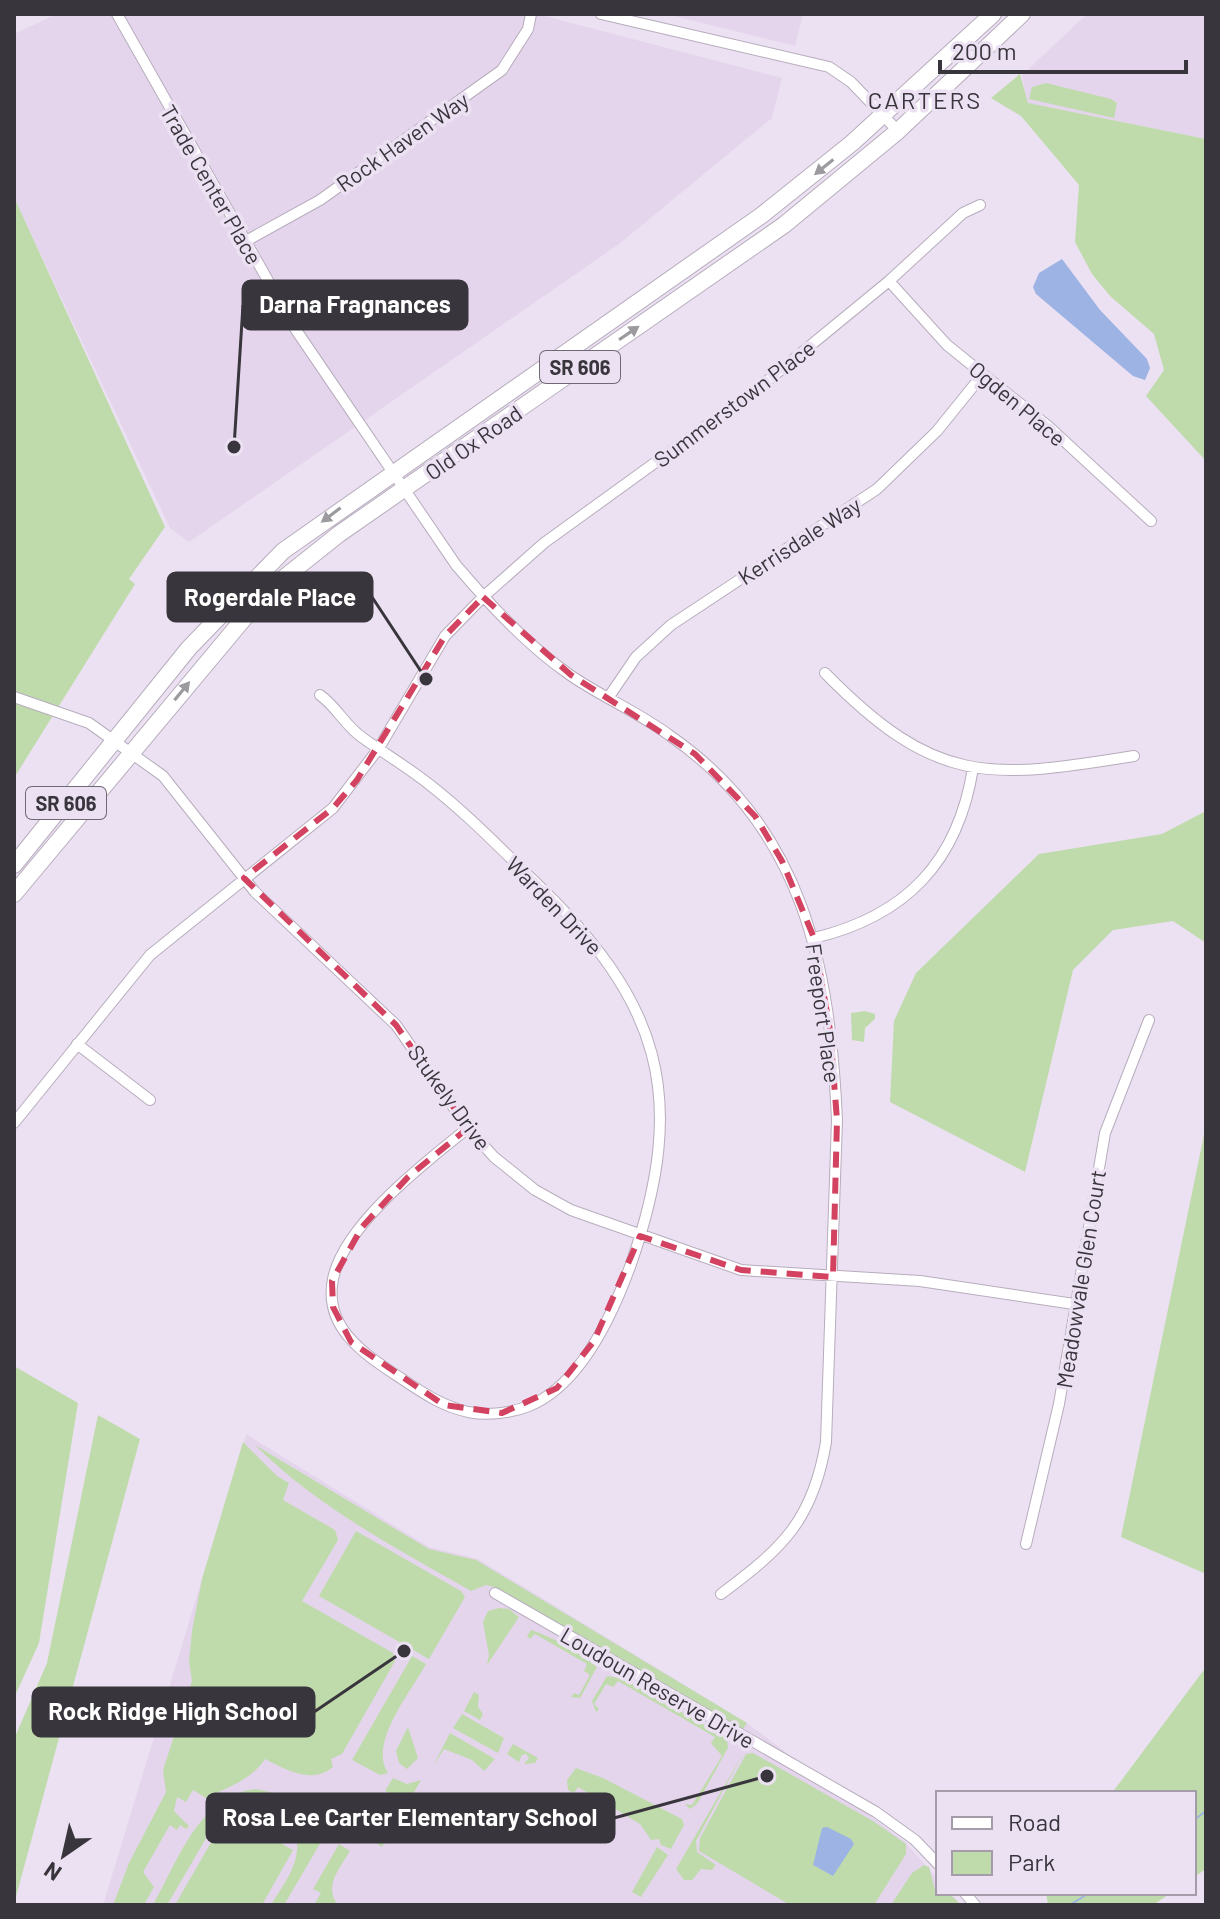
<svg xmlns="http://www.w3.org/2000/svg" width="1220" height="1919" font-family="Barlow,sans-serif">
<rect width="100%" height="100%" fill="#ece1f2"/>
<path fill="#e4d5ec" d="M57,14H537L782,78L772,118L619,244L189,542L170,528L14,198V34Z
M666,14H803L795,46Z
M1087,14H1206V139L1027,103L1022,75Z
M246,1434L429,1547L478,1559L747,1723L905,1842L938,1879V1893H950L961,1905H103Z"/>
<path fill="#bfdbac" d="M1020,74L1028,103L1206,139V461L1146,396L1164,370L1154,334L1110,296L1092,274L1075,242L1079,185L1021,116L991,98Z
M1046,83L1111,99L1117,103L1114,118L1029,99L1032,87Z
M14,197L165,527L129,579L135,584L14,778Z
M1206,811V943L1173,921L1113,930L1073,970L1025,1172L890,1102L894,1021L916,973L1039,854L1162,834Z
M865,1011L875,1014V1019L865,1028L864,1042L852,1040L851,1013Z
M1206,1125V1574L1121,1537Z
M14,1366L78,1403L39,1643L14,1698Z
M98,1415L140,1439L14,1904V1739L47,1663Z
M243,1442L277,1476L289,1483L283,1500L335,1530L338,1540L302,1601L393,1653L395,1661L342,1754L331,1759L333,1767C312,1785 284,1769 265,1759C252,1779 227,1788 206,1798L193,1790L186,1802L177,1797L174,1811L189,1826L186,1829L180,1825L177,1830L170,1825L143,1872L154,1887L144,1905H113L129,1863L166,1792L163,1770L192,1681L189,1661L192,1631L202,1579Z
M255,1445L429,1549L476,1560L747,1723L743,1729L494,1587L486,1585L471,1591C396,1548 317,1507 255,1445Z
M356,1531L461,1591L465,1597L429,1659L319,1596Z
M499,1608L509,1609L519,1617L487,1665L489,1655L483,1622L488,1611Z
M531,1630C553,1637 579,1652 597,1667L580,1698L571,1697L574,1693L579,1695L590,1675L584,1671L587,1664L535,1634L530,1639L527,1636Z
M412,1656L426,1664C411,1692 368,1743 388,1773L380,1775L352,1760Z
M1206,1667V1869L1194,1877V1793H1112Z
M607,1676L624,1679L727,1738L728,1748L697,1804L690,1809L685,1804L692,1805L722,1756L711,1743L715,1737L618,1681L613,1687L606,1684L594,1704L599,1709L596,1712L592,1701Z
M474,1692L479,1695L478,1707L483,1714L480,1720L464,1711Z
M462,1714L504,1738L498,1753L453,1728Z
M408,1727L418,1758L407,1769L399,1763L396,1751Z
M450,1733L495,1759L484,1771L472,1760L444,1749L433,1766Z
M513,1744L538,1758L535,1763L524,1764L529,1758L526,1754L522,1755L519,1762L507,1754Z
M744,1752L696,1841L697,1852L716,1865L712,1870L701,1869L692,1880H684L676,1869Z
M753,1753L873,1821L906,1844V1854L874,1905H790L699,1851L700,1838L746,1754Z
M576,1768L603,1778L682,1819L684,1825L671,1849L661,1845L659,1839L651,1840L640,1824L578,1787L574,1793L568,1790L567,1780Z
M393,1778L407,1784L421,1780L408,1803L385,1791Z
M256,1789C283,1793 303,1809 309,1836L321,1842L284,1905H271C281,1888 296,1870 297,1849C301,1803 247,1790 218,1818L167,1905H153C178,1861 199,1795 256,1789Z
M359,1810L364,1817L354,1844L343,1837Z
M228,1813L293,1850L262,1905H175Z
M376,1817L394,1827L382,1847L376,1843Z
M339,1844L350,1851C340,1868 323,1886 338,1905H314L321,1893L313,1889Z
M657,1847L668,1855L641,1897L632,1892Z
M924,1865L929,1867L935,1890L953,1897L961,1905H891L912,1873Z
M1046,1893H1171L1153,1905H1048Z"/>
<path fill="#9cb3e3" d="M1062,259L1100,310L1147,359L1150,368L1145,380L1133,376L1036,294L1033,287L1039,273Z
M827,1827L851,1839L854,1844L833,1876L813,1865L822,1828Z"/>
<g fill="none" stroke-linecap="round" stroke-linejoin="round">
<path stroke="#9cb3e3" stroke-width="2" d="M1194,1820L1206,1811
M1070,1905L1089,1893"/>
<g stroke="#b7adbd" stroke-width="12">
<path id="minor" d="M117,14L296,330L456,565C490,605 527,645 570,675C602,697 638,712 669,735C804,828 830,967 837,1120L826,1442C813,1520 783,1548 721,1594
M601,14L829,67L851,82L898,131
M246,241L320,200L502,70L528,29L531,14
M889,281L947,345L1049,427L1151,521
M825,673C935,785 987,780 1134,756
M320,695C337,707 345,726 363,738C385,754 409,768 430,785C466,813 498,846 531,878C660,1000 690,1094 631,1264C613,1314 581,1385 529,1406C511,1413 488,1416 468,1412C442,1406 423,1393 402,1379C366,1355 323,1329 333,1279C344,1224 426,1162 468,1128
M14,697L89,723L163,776L255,892L396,1025L468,1128L494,1157L535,1190L571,1210L741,1270L920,1281L1074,1304
M608,698L636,657L671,625L877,489L937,431L983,374
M814,938C906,916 958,862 973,768
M77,1044L150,1100
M14,1123L150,955L333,808L379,748L445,636L483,597L544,543L761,386L889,281L963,213L980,205
M1026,1544L1059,1404L1105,1133L1149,1020
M495,1593L876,1812L915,1840L938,1864
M965,1893L975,1905"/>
</g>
<g stroke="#b7adbd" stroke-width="18">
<path id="primary" d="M14,865L189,648L283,551L762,215L852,143L993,14
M14,894L246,616L285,577L339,534L784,225L898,131L1022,14"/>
</g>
<use href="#minor" stroke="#fff" stroke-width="10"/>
<use href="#primary" stroke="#fff" stroke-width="16"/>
</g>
<defs><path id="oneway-solid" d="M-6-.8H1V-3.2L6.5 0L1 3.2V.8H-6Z" transform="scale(2)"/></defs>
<g fill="#9c9a9e">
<use href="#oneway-solid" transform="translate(824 167) rotate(141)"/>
<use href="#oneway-solid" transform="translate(629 333) rotate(-34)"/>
<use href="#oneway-solid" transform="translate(331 515) rotate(143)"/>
<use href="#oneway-solid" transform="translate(182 691) rotate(-51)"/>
</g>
<path fill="none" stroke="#d34361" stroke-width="6" stroke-dasharray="16 10" stroke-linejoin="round" d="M483,597L571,675L695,754L755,816L782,861L814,938L830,1030L837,1120L833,1277L741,1270L640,1236L594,1341L557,1388L502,1413L444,1405L351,1342L333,1307L332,1281L362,1227L408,1177L468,1128L396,1025L244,878L333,808L357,780L445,636Z"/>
<g text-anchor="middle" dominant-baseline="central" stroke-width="7" stroke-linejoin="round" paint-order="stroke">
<g fill="#ece1f2" stroke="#6f6973" stroke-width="2">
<rect x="540" y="351" width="80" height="32" rx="6"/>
<rect x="26" y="787" width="80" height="32" rx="6"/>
</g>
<g font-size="20" font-weight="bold" fill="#39353c">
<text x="580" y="367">SR 606</text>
<text x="66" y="803">SR 606</text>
</g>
<g font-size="22" fill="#39353c" stroke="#ece1f2">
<text transform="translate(402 141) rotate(-35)">Rock Haven Way</text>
<text transform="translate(212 184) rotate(60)">Trade Center Place</text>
<text transform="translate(734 403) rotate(-37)">Summerstown Place</text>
<text transform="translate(1018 403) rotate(40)">Ogden Place</text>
<text transform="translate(473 442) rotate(-35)">Old Ox Road</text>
<text transform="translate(799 540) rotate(-33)">Kerrisdale Way</text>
<text transform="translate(555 905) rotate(46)">Warden Drive</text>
<text transform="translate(824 1013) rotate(82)">Freeport Place</text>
<text transform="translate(450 1097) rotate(54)">Stukely Drive</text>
<text transform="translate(1080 1279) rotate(-81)">Meadowvale Glen Court</text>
<text transform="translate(658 1687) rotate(30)">Loudoun Reserve Drive</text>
</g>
<g font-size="24" letter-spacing="2" fill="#39353c" stroke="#ece1f2">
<text x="925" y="99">CARTERS</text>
</g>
</g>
<path fill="none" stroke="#39353c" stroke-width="3" d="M234 447L243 305M426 679L372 597M404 1651L314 1712M767 1776L614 1818"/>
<g fill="#39353c" stroke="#ece1f2" stroke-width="3">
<circle cx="234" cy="447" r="8"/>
<circle cx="426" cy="679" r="8"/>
<circle cx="404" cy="1651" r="8"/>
<circle cx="767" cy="1776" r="8"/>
</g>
<g fill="#39353c" stroke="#39353c" stroke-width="3">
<rect x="243" y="281" width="224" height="48" rx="8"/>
<rect x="168" y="573" width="204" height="48" rx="8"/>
<rect x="33" y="1688" width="281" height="48" rx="8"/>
<rect x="207" y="1794" width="407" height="48" rx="8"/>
</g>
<g font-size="24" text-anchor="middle" font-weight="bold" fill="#fff">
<text x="355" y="313">Darna Fragnances</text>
<text x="270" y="606">Rogerdale Place</text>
<text x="173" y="1720">Rock Ridge High School</text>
<text x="410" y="1826">Rosa Lee Carter Elementary School</text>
</g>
<rect width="1220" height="1919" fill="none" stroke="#39353c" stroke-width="32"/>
<rect x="936" y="1791" width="260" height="104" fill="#ece1f2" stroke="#a49ca9" stroke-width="2"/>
<rect x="952" y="1817" width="40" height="12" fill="#ffffff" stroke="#a49ca9" stroke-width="2"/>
<text x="1008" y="1831" font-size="24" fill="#39353c">Road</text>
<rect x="952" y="1851" width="40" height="24" fill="#bfdbac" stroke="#a49ca9" stroke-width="2"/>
<text x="1008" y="1871" font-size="24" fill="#39353c">Park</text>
<g transform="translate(64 1855) rotate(214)" stroke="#ece1f2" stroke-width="6" paint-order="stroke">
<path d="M0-6L14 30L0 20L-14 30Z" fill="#39353c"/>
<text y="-12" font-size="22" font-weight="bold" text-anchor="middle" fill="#39353c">N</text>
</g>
<path d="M940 60v12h246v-12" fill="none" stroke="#39353c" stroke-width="4"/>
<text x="952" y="60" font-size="24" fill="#39353c" stroke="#ece1f2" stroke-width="6" paint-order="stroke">200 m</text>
</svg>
